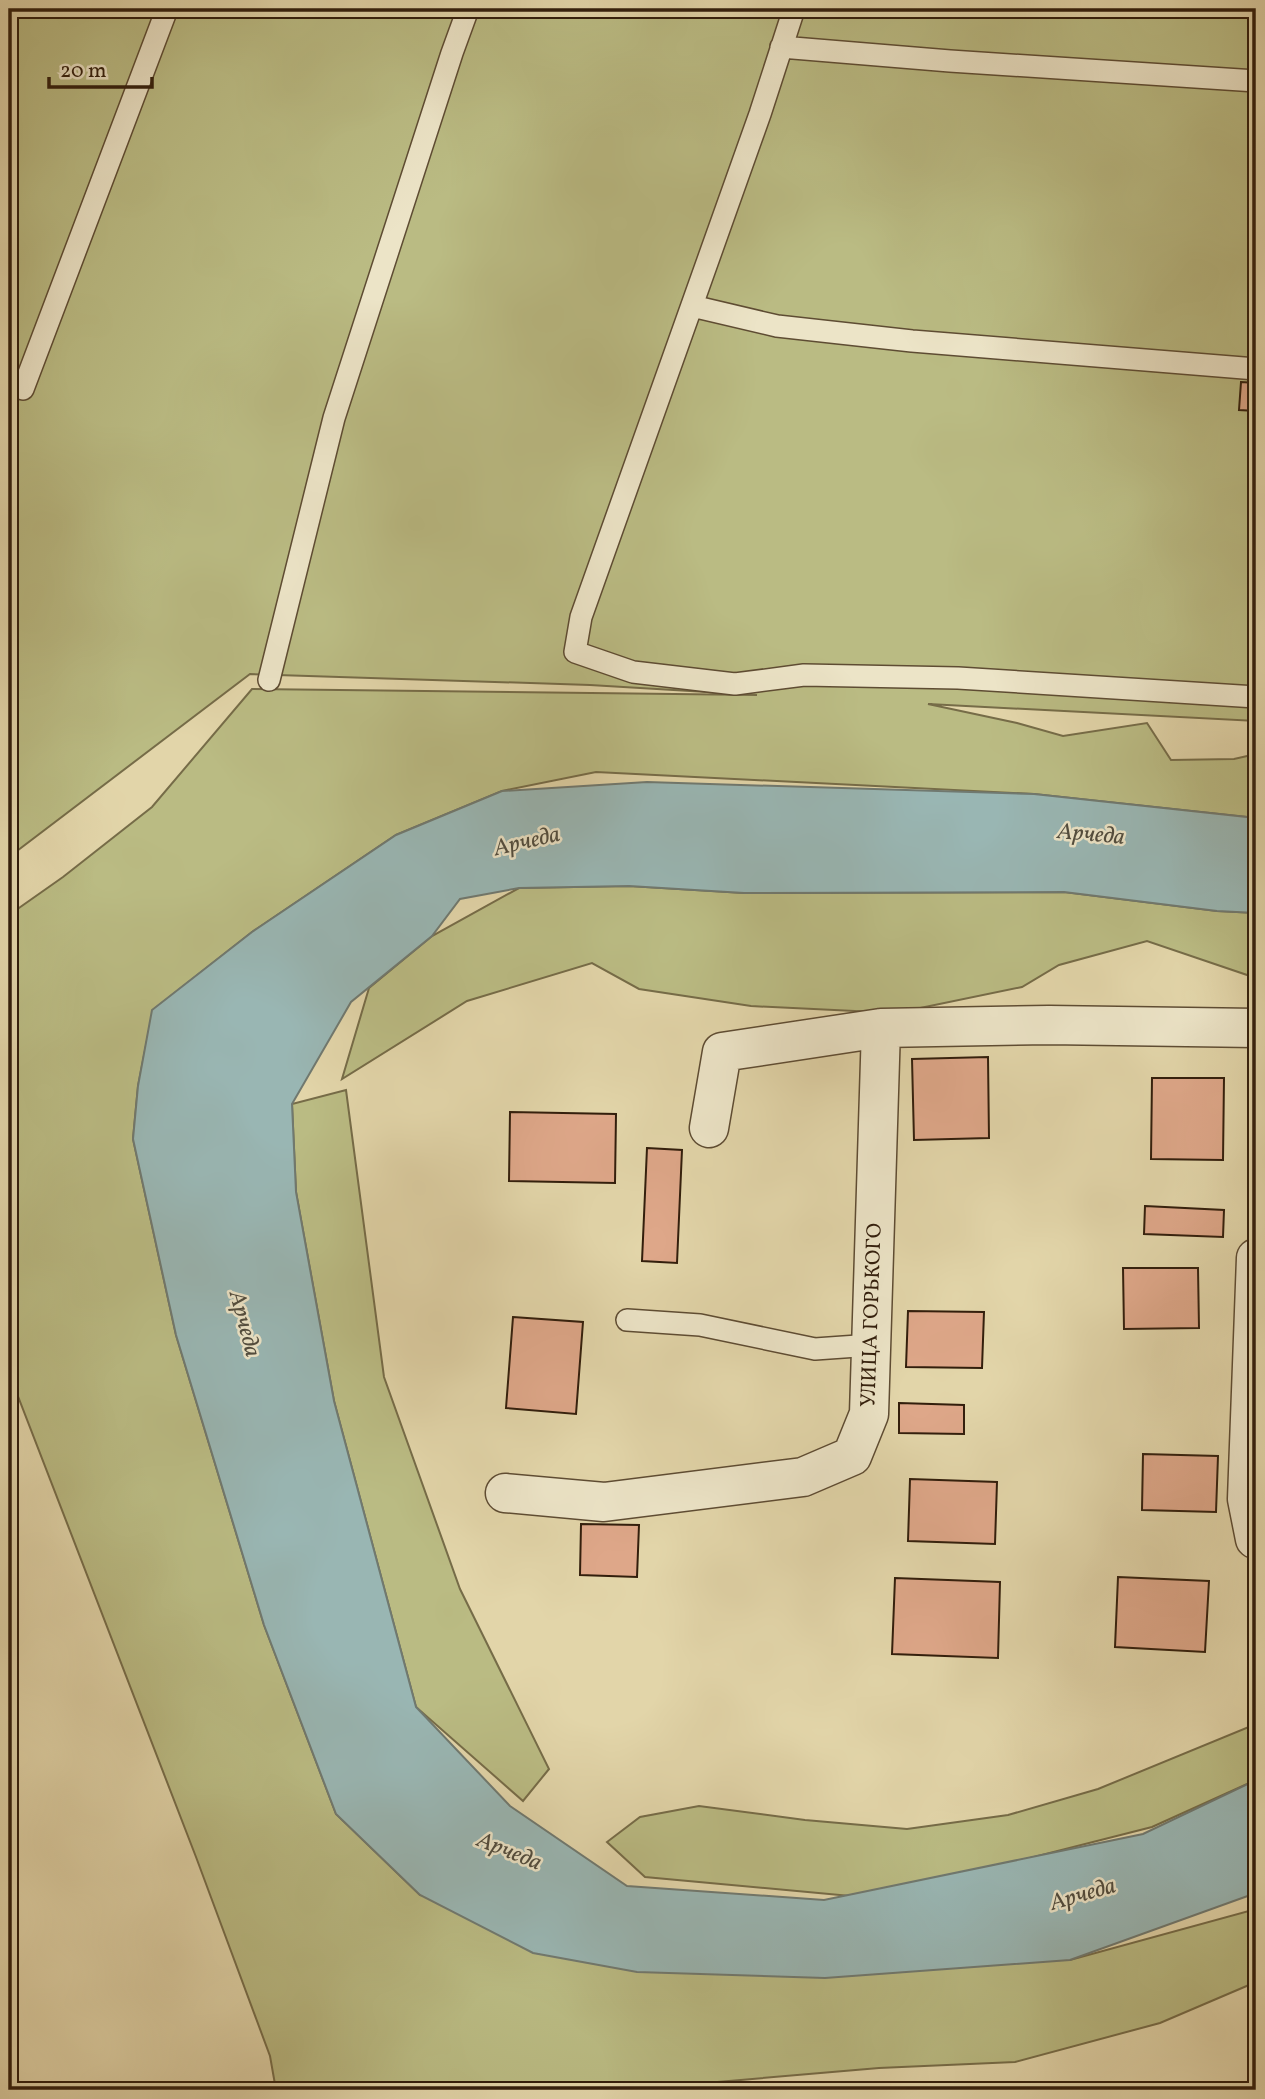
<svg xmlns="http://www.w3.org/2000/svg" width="1265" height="2099" font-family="Vollkorn,serif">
<rect width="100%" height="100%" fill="#e2d5a9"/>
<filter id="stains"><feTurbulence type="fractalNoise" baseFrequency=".00286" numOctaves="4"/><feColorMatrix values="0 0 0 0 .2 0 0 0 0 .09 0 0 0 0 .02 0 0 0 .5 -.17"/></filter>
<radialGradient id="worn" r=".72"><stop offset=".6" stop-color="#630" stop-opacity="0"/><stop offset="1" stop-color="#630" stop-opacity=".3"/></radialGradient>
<path fill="#babb83" stroke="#766c48" stroke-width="2" d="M9,9H1256V721L928,704L1017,723L1063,736L1147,723L1171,760L1234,759L1256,754V818L1034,794L596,772L502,791L396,835L252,932L153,1010L138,1086L133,1139L176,1335L264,1625L336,1814L420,1895L1070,1960L1256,1909V1982L1160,2023L1015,2062L879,2068L659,2087L652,2090H276L270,2056L196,1857L9,1373V915L63,877L152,807L252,689L757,695L590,685L250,674L9,857Z
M629,886L744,893L1064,892L1217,911L1256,913V978L1147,941L1059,965L1022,987L896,1013L751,1006L639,989L592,963L467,1001L342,1079L369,988L432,936L519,888Z
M346,1090L384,1377L460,1589L549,1769L523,1801L416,1707L334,1401L296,1192L292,1104Z
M1256,1724V1780L1152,1827L872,1898L645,1877L607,1842L640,1817L699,1806L805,1820L907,1829L1008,1815L1098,1789Z"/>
<path fill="#99b6b3" stroke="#707970" stroke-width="2" d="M647,782L1034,794L1256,818V913L1217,911L1064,892L744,893L629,886L519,888L460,899L432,936L351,1002L292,1104L296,1192L334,1401L416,1707L510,1806L627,1886L824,1900L1143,1834L1256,1780V1893L1070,1960L825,1978L637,1972L533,1953L420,1895L336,1814L264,1625L176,1335L133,1139L138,1086L152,1010L252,932L396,835L502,791Z"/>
<path fill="#dea789" stroke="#321e0c" stroke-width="2" d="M1241,382L1256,383V411L1239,410Z
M988,1057L989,1138L914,1140L912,1059Z
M1152,1078H1224L1223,1160L1151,1159Z
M510,1112L616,1114L615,1183L509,1181Z
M647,1148L682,1150L677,1263L642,1261Z
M1145,1206L1224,1210L1223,1237L1144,1234Z
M1123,1268H1198L1199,1328L1124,1329Z
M908,1311L984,1312L982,1368L906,1367Z
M513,1317L583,1322L576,1414L506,1408Z
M899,1403L964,1405V1434L899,1433Z
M1143,1454L1218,1456L1216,1512L1142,1510Z
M910,1479L997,1482L995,1544L908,1541Z
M581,1524L639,1525L637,1577L580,1575Z
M1118,1577L1209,1581L1205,1652L1115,1647Z
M895,1578L1000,1582L998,1658L892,1654Z"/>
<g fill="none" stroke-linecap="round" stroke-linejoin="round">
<g stroke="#5e4c33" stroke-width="24">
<path id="service" d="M794,9L760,114L581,617L575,652L633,672L735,684L804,675L958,678L1256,697
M781,47L950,61L1256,81
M692,306L777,326L912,341L1256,369
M23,389L167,9
M269,680L334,418L452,53L468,9
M627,1320L700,1325L815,1349L872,1345"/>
</g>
<g stroke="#5e4c33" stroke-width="41">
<path id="minor" d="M709,1128L722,1052L881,1028L1049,1025L1256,1028
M1256,1258L1247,1499L1255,1539H1256
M505,1493L604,1502L803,1477L852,1456L869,1414L881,1028"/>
</g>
<use href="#service" stroke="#ece4c7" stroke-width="21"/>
<use href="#minor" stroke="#ece4c7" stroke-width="38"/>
</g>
<g text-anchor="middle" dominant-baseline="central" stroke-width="5" stroke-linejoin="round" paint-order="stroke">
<g font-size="21" fill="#321e0c" stroke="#ece4c7">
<text transform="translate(872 1315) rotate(-88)">УЛИЦА ГОРЬКОГО</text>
</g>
<g font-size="23" font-style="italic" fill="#514c3e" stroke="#ece4c7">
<text transform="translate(1091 835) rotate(5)">Арчеда</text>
<text transform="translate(527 842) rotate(-13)">Арчеда</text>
<text transform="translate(244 1324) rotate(75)">Арчеда</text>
<text transform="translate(509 1852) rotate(22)">Арчеда</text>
<text transform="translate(1083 1895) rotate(-16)">Арчеда</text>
</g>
</g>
<rect width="1265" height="2099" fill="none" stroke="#e2d5a9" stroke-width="35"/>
<rect x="10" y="10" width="1244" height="2078" fill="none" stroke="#321e0c" stroke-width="3.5"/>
<rect x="18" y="18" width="1230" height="2064" fill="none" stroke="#321e0c" stroke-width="2"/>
<path d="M49 77v10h103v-10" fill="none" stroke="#321e0c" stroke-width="3.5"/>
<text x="60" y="77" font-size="21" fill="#321e0c" stroke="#ece4c7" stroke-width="5" paint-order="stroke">20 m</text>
<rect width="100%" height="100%" filter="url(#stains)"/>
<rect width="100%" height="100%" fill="url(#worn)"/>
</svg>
